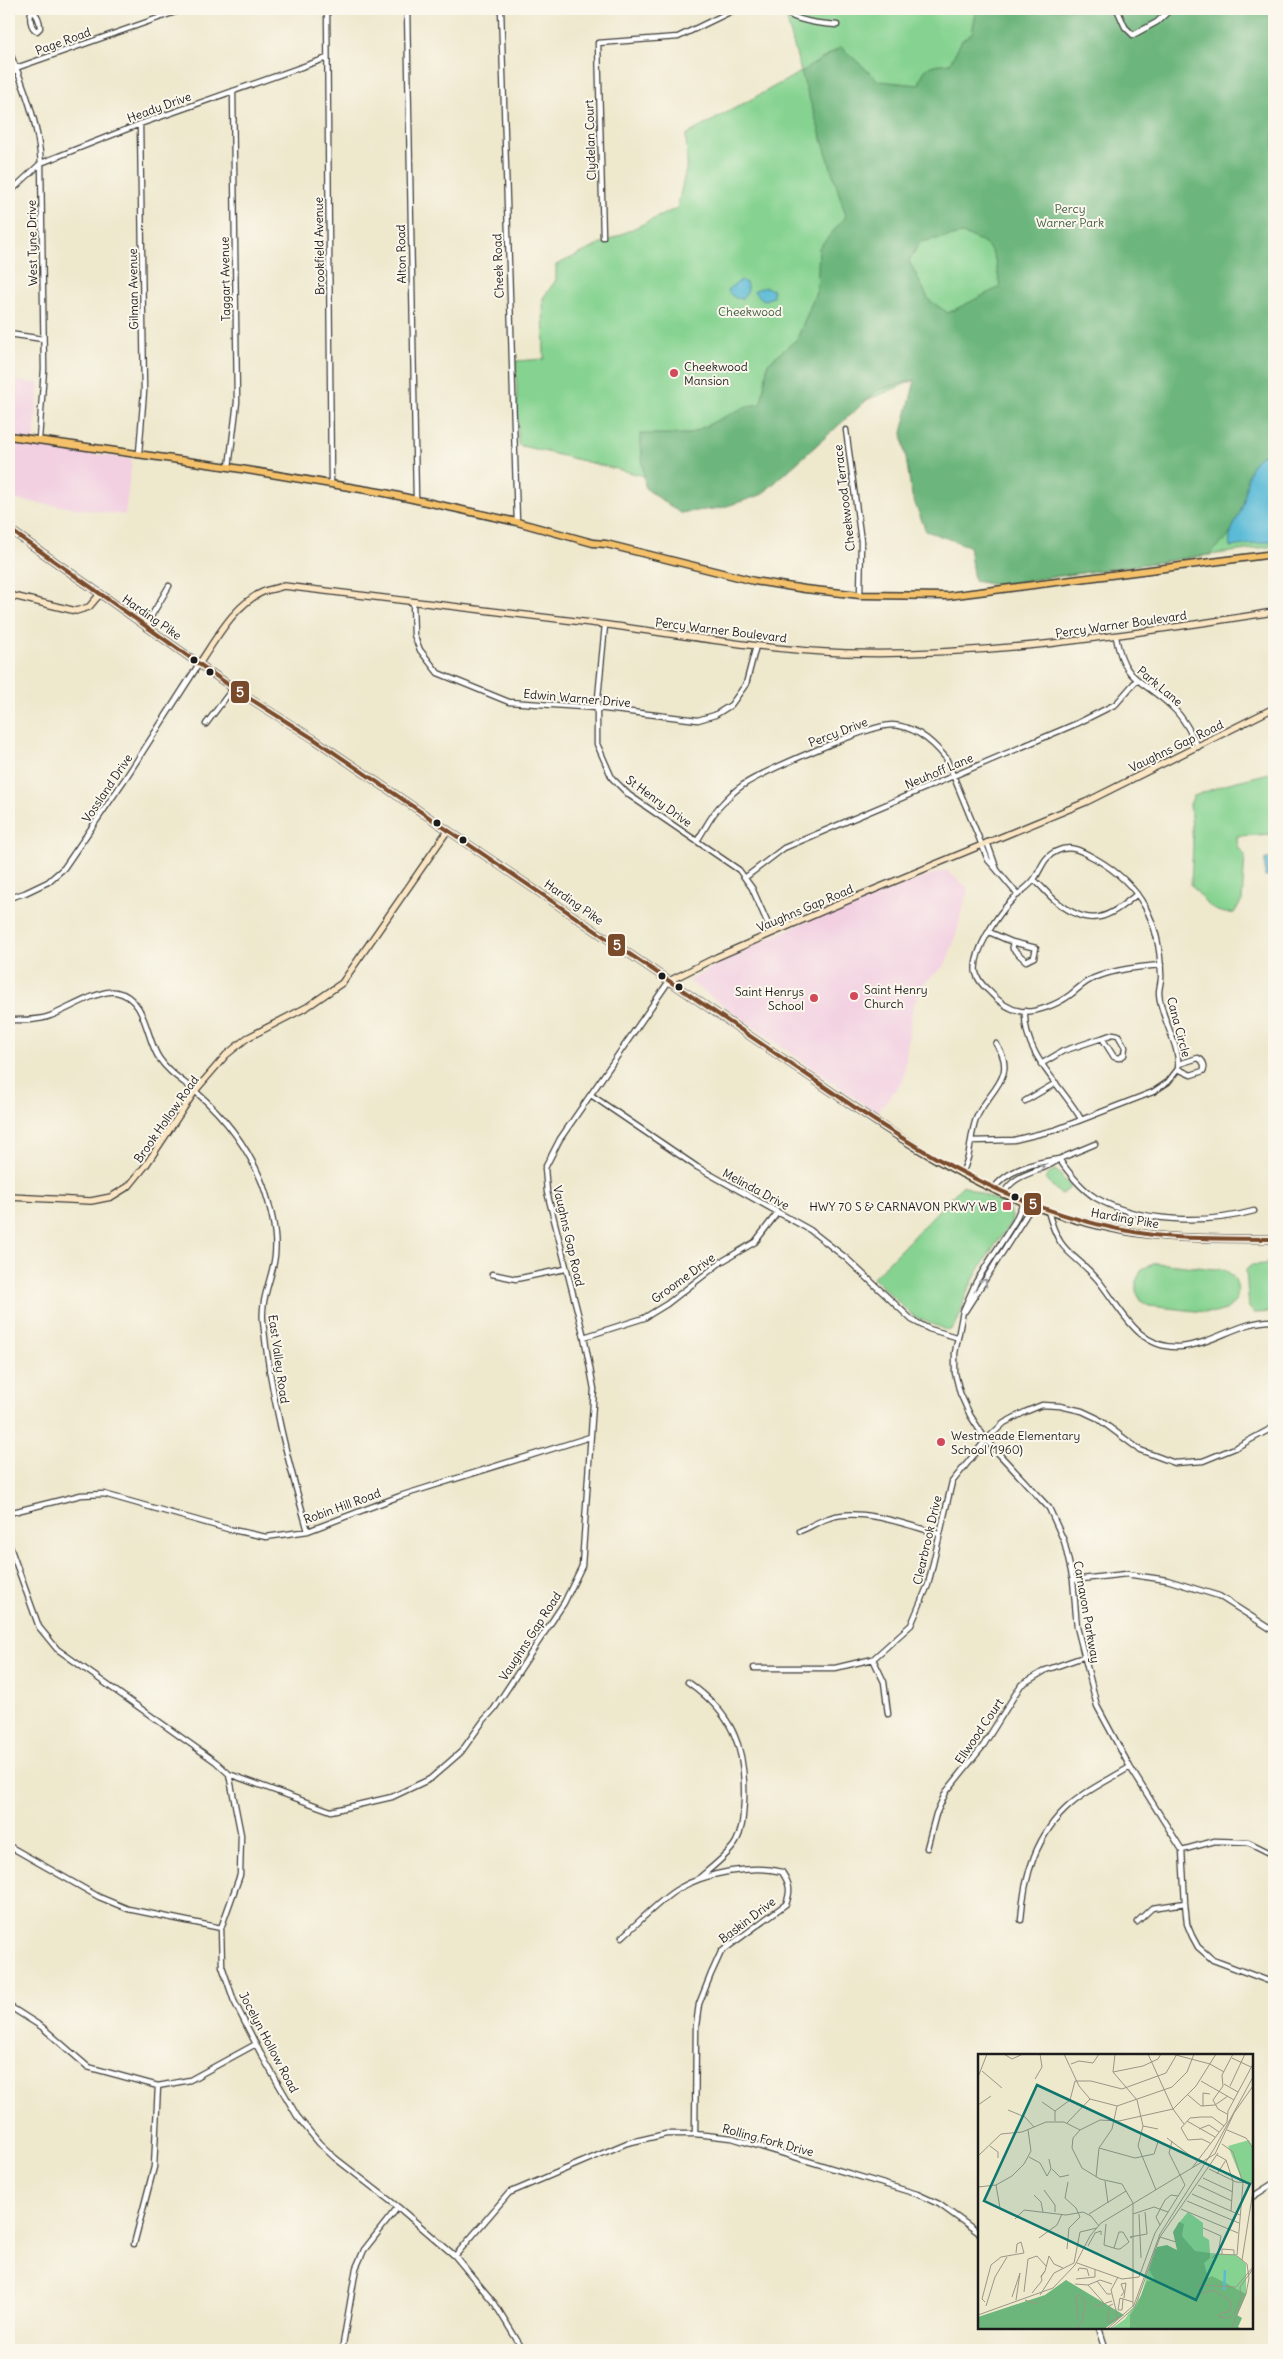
<svg xmlns="http://www.w3.org/2000/svg" width="1283" height="2359" font-family="Delius,sans-serif">
<rect width="100%" height="100%" fill="#fbf7ec"/>
<filter id="ink" filterUnits="userSpaceOnUse"><feTurbulence type="fractalNoise" baseFrequency=".02" numOctaves="2"/><feDisplacementMap in="SourceGraphic" scale="10" xChannelSelector="R" yChannelSelector="G"/><feConvolveMatrix kernelMatrix="1 2 1 2 8 2 1 2 1" color-interpolation-filters="sRGB"/></filter>
<filter id="wash" filterUnits="userSpaceOnUse"><feTurbulence type="fractalNoise" baseFrequency=".0096" numOctaves="4" result="noise"/><feDisplacementMap in="SourceGraphic" scale="20" xChannelSelector="R" yChannelSelector="G"/><feGaussianBlur stdDeviation="1.12" result="paint"/><feColorMatrix in="noise" values="0 0 0 0 0 0 0 0 0 0 0 0 0 0 0 0 0 1.4 0 .05"/><feComposite in="paint" operator="in"/></filter>
<g filter="url(#wash)">
<rect width="100%" height="100%" fill="#eee8cd"/>
<path fill="#f2cfe1" d="M9,380L39,383L34,446L132,459L125,515L9,499Z
M946,870L968,888L955,939L945,965L922,985L912,1010L903,1081L876,1113L689,981L738,952L805,922L871,895Z"/>
<path fill="#86d391" stroke="#517856" d="M784,9H1274V546L996,585L915,380L669,482L518,445L516,361L544,359L543,298L556,280V265L677,208L687,165L686,135L801,72Z
M1274,772V834L1237,836L1238,847L1245,855L1242,901L1234,913C1211,915 1206,901 1191,885L1193,844L1190,804L1194,796L1229,783Z
M1055,1169L1071,1187L1061,1195L1045,1178Z
M963,1185L1007,1206L1012,1216L1011,1222C995,1246 976,1270 965,1297C961,1308 960,1326 948,1331L913,1316L873,1278Z
M1267,1261H1274V1312L1254,1313L1249,1308L1246,1270L1251,1265L1267,1264Z
M1156,1263L1225,1270C1237,1277 1240,1288 1236,1301L1226,1310L1215,1313L1149,1306L1141,1301L1136,1291V1281L1142,1269Z"/>
<path fill="#6cb57b" stroke="#44684c" fill-rule="evenodd" d="M979,9H1274V452L1263,454L1249,472L1243,505L1234,527L1228,537L1209,555L996,585L974,581L969,546L926,531L912,496L902,433L915,380L878,390L761,495L721,508L680,513L645,488L640,434H689L747,406L761,404L768,363L797,339L817,290L819,248L846,216L801,72L841,47L879,81L919,85C924,64 931,65 950,63L962,40L972,33L976,13ZM962,234C996,243 995,256 1000,287L948,313L929,300L909,261L920,242Z"/>
<path fill="#59bad7" stroke="#3a6b7a" d="M741,280L746,283L748,291L743,298C737,300 730,296 728,290Z
M766,287L773,290V297L764,300L754,292L755,290Z
M1274,452V541L1230,547C1227,533 1238,520 1242,507C1247,492 1245,475 1254,462C1259,455 1266,453 1274,452Z
M1265,859H1274L1273,877H1265Z"/>
</g>
<g filter="url(#ink)">
<g fill="none" stroke-linecap="round" stroke-linejoin="round">
<g stroke="#3c3b37" stroke-width="7">
<path id="street" d="M31,9C37,14 40,19 40,28L37,31C30,28 29,16 32,10
M327,9L331,484
M407,9L416,499
M501,9L517,522
M783,9C791,21 823,24 837,25
M1117,9L1125,27L1133,35L1157,22L1171,9
M9,51C25,88 38,123 41,163L44,369L39,439
M9,76L16,68L184,9
M9,193L41,163L140,124L327,58
M603,237L598,43L678,37L736,9
M9,334L43,339
M846,430L861,541L860,595
M139,453L144,391L140,124
M229,467L237,402L233,91
M413,602L414,635L420,650L438,673L509,702L597,708L698,720L715,715L731,705L746,684L756,646
M146,625L169,586
M605,625L597,708V744L612,778L629,795L739,870L752,888L772,933
M1116,637C1124,683 1143,679 1172,707C1184,718 1191,733 1198,747
M206,724L233,688
M697,841C705,829 712,813 723,803C728,797 736,790 743,785C764,771 869,725 892,725C914,726 933,742 946,758L988,860L997,870L987,842
M997,870L1018,895
M746,877L784,848L1078,723L1116,704L1136,681
M1034,880C1042,886 1048,895 1056,901C1090,929 1107,919 1137,894
M9,898L25,893L48,882L64,868L127,776L199,664
M989,932L1012,942L1013,949L1026,961L1034,957L1036,948L1012,942
M1025,1011C1023,1055 1061,1084 1081,1119
M9,1020C22,1020 37,1021 50,1016C67,1010 99,989 116,992C147,998 145,1037 159,1058C169,1073 182,1080 195,1091C224,1116 249,1149 263,1185C271,1208 279,1238 274,1262C270,1283 261,1300 263,1321C270,1393 288,1462 308,1531
M1041,1064L1063,1051L1102,1038L1114,1057L1119,1058L1124,1055L1125,1047L1118,1035L1113,1034L1102,1038
M1178,1069L1191,1075L1203,1071C1206,1066 1203,1060 1198,1058L1179,1064
M591,1095L697,1167L810,1230L846,1258L912,1320L929,1329L956,1337
M1025,1101L1056,1083
M971,1141L1014,1140L1055,1130L1153,1092L1168,1082L1178,1069C1181,1045 1160,1018 1159,993C1159,986 1162,980 1161,974C1160,922 1141,885 1096,859C1083,852 1072,844 1057,851C1042,857 1041,872 1032,882C1026,889 1018,893 1012,900C998,914 972,952 976,973C978,980 983,986 989,991C997,1000 1008,1009 1020,1011C1035,1014 1058,1004 1070,995C1078,989 1084,982 1094,978C1116,969 1138,967 1161,965
M1095,1144L1059,1159C1069,1173 1081,1189 1096,1198C1139,1223 1207,1224 1254,1211
M961,1174C972,1157 969,1138 976,1119C986,1092 1020,1077 996,1044
M993,1190C1005,1170 1037,1162 1059,1159C1041,1174 1014,1171 1003,1195
M1023,1203L1015,1221L976,1282L963,1311L955,1353V1373L960,1393L970,1415L986,1440L1049,1508L1064,1541L1073,1580L1077,1627L1097,1706L1130,1767L1182,1850L1185,1903L1187,1924L1192,1936L1198,1947L1213,1960L1274,1983
M1048,1211C1060,1256 1072,1250 1098,1280C1121,1308 1137,1349 1179,1347C1213,1345 1240,1320 1274,1321
M492,1274L516,1279L565,1269
M965,1311L1032,1206
M584,1337L644,1318L667,1304L721,1262L755,1242L778,1212
M9,1513L81,1495L104,1494L228,1529L266,1537L308,1531L400,1496L590,1437
M800,1531C810,1527 819,1521 829,1518C860,1507 908,1525 939,1534
M9,1544L39,1627L57,1649L216,1762L229,1774L241,1835L240,1875L221,1928L222,1966L234,2001L261,2054L297,2116L319,2143L335,2158L398,2207L455,2256L495,2304L523,2350
M1073,1580L1126,1574L1167,1580L1219,1596L1274,1631
M873,1659L884,1682L888,1714
M754,1668H835L873,1659L911,1625L928,1585L952,1482L986,1440L1004,1423L1025,1412L1042,1405L1060,1406L1082,1411L1097,1418L1140,1450L1175,1463L1203,1461L1235,1448L1274,1427
M688,1682C733,1714 746,1747 744,1801C743,1815 743,1829 736,1842C729,1855 708,1870 697,1880
M229,1774L331,1811L392,1797L430,1779L461,1752L484,1720L494,1709L564,1603L582,1566L594,1389L584,1337L547,1192L545,1168L560,1139L669,981
M9,1846L99,1897L128,1909L221,1928
M927,1848L936,1814L946,1792L983,1746L1021,1685L1046,1670L1083,1657
M1182,1850L1215,1841L1248,1842L1274,1855
M1021,1920C1024,1876 1036,1834 1071,1804C1088,1789 1111,1779 1130,1767
M1137,1922L1152,1908L1185,1903
M622,1937C637,1924 662,1898 678,1889C705,1873 753,1864 782,1872C790,1884 791,1891 786,1904L721,1952L711,1974L699,2004L696,2026L695,2134
M9,2006L42,2027L88,2067L158,2086L190,2080L256,2044
M1252,2197L1274,2183
M134,2244L154,2167L158,2086
M455,2256L509,2193L627,2143L666,2134H695L732,2138L917,2194L939,2204L979,2233
M1099,2328L1106,2350
M342,2350L356,2268L364,2250L398,2207"/>
</g>
<g stroke="#3c3b37" stroke-width="8">
<path id="secondary" d="M9,595L76,611L89,607L100,594
M199,664C216,639 235,603 265,591C271,589 278,588 284,586C392,600 500,611 608,625C687,636 766,650 846,653C991,657 1132,634 1274,612
M669,981L717,957L832,907L1086,802L1274,708
M9,1197L91,1201L111,1197L129,1186L146,1165L195,1091L226,1055L247,1038L307,1007L342,983L448,830"/>
</g>
<g stroke="#3c3b37" stroke-width="9">
<path id="primary" d="M9,436L229,467L385,493L517,522L593,543L606,544L754,581L805,589L860,595L948,596L1274,554
M9,529L233,688L314,739L863,1113C956,1176 1040,1221 1153,1235C1193,1240 1234,1238 1274,1239"/>
</g>
<use href="#street" stroke="#fff" stroke-width="4.5"/>
<use href="#secondary" stroke="#fbe6c4" stroke-width="5.5"/>
<use href="#primary" stroke="#f4c16b" stroke-width="6"/>
<g stroke="#fbf7ec" stroke-width="8">
<path id="bus-1" d="M9,529L233,688L314,739L863,1113C954,1173 1043,1220 1153,1235C1193,1240 1234,1238 1274,1239"/>
</g>
<use href="#bus-1" stroke="#7a4b2a" stroke-width="4"/>
</g>
<defs><path id="oneway-chevron" d="M-2-3.5L2.5 0L-2 3.5" fill="none" stroke-width="1.6" stroke-linecap="round" stroke-linejoin="round" transform="scale(1.25)"/></defs>
<g stroke="#999">
<use href="#oneway-chevron" transform="translate(1041 1168) rotate(-19)"/>
<use href="#oneway-chevron" transform="translate(984 1282) rotate(-56)"/>
</g>
</g>
<g fill="#d1495b" stroke="#fbf7ec" stroke-width="2">
<circle cx="674" cy="373" r="5"/>
<circle cx="854" cy="996" r="5"/>
<circle cx="814" cy="998" r="5"/>
<rect x="1002" y="1201" width="10" height="10" rx="2.5"/>
<circle cx="941" cy="1442" r="5"/>
</g>
<g fill="#1c1c1c" stroke="#fbf7ec" stroke-width="2">
<circle cx="194" cy="660" r="4.5"/>
<circle cx="210" cy="672" r="4.5"/>
<circle cx="437" cy="823" r="4.5"/>
<circle cx="463" cy="840" r="4.5"/>
<circle cx="662" cy="976" r="4.5"/>
<circle cx="679" cy="987" r="4.5"/>
<circle cx="1015" cy="1197" r="4.5"/>
</g>
<g text-anchor="middle" dominant-baseline="central" stroke-width="4" stroke-linejoin="round" paint-order="stroke">
<g font-size="12" fill="#1c1c1c" stroke="#fbf7ec">
<text transform="translate(63 41) rotate(-20)">Page Road</text>
<text transform="translate(159 107) rotate(-20)">Heady Drive</text>
<text transform="translate(590 140) rotate(-92)">Clydelan Court</text>
<text transform="translate(32 243) rotate(-91)">West Tyne Drive</text>
<text transform="translate(319 246) rotate(-91)">Brookfield Avenue</text>
<text transform="translate(401 254) rotate(-91)">Alton Road</text>
<text transform="translate(498 266) rotate(-92)">Cheek Road</text>
<text transform="translate(225 279) rotate(-91)">Taggart Avenue</text>
<text transform="translate(133 289) rotate(-91)">Gilman Avenue</text>
<text transform="translate(844 498) rotate(-97)">Cheekwood Terrace</text>
<text transform="translate(152 617) rotate(35)">Harding Pike</text>
<text transform="translate(1121 624) rotate(-8)">Percy Warner Boulevard</text>
<text transform="translate(721 630) rotate(7)">Percy Warner Boulevard</text>
<text transform="translate(1160 686) rotate(40)">Park Lane</text>
<text transform="translate(577 698) rotate(5)">Edwin Warner Drive</text>
<text transform="translate(838 732) rotate(-21)">Percy Drive</text>
<text transform="translate(1176 746) rotate(-26)">Vaughns Gap Road</text>
<text transform="translate(939 771) rotate(-23)">Neuhoff Lane</text>
<text transform="translate(107 788) rotate(-56)">Vossland Drive</text>
<text transform="translate(659 801) rotate(36)">St Henry Drive</text>
<text transform="translate(574 902) rotate(35)">Harding Pike</text>
<text transform="translate(805 908) rotate(-23)">Vaughns Gap Road</text>
<text transform="translate(1179 1027) rotate(75)">Cana Circle</text>
<text transform="translate(166 1119) rotate(-55)">Brook Hollow Road</text>
<text transform="translate(756 1189) rotate(28)">Melinda Drive</text>
<text transform="translate(1125 1218) rotate(10)">Harding Pike</text>
<text transform="translate(569 1236) rotate(77)">Vaughns Gap Road</text>
<text transform="translate(683 1278) rotate(-36)">Groome Drive</text>
<text transform="translate(279 1359) rotate(82)">East Valley Road</text>
<text transform="translate(342 1506) rotate(-20)">Robin Hill Road</text>
<text transform="translate(927 1540) rotate(-77)">Clearbrook Drive</text>
<text transform="translate(1087 1612) rotate(80)">Carnavon Parkway</text>
<text transform="translate(530 1636) rotate(-57)">Vaughns Gap Road</text>
<text transform="translate(979 1731) rotate(-56)">Ellwood Court</text>
<text transform="translate(747 1920) rotate(-37)">Baskin Drive</text>
<text transform="translate(269 2042) rotate(62)">Jocelyn Hollow Road</text>
<text transform="translate(768 2140) rotate(15)">Rolling Fork Drive</text>
</g>
<g font-size="12" fill="#415c45" stroke="#fbf7ec">
<text x="1070" y="208">Percy<tspan x="1070" dy="14">Warner Park</tspan></text>
<text x="750" y="311">Cheekwood</text>
</g>
<g font-size="12" fill="#1c1c1c" stroke="#fbf7ec" text-anchor="start">
<text x="684" y="366">Cheekwood<tspan x="684" dy="14">Mansion</tspan></text>
<text x="864" y="989">Saint Henry<tspan x="864" dy="14">Church</tspan></text>
<text x="804" y="991" text-anchor="end">Saint Henrys<tspan x="804" dy="14">School</tspan></text>
<text x="997" y="1206" text-anchor="end">HWY 70 S &amp; CARNAVON PKWY WB</text>
<text x="951" y="1435">Westmeade Elementary<tspan x="951" dy="14">School (1960)</tspan></text>
</g>
</g>
<g transform="translate(978 2054)">
<rect width="275" height="275" fill="#eee8cd"/>
<path d="M271,86L275,94V129H265L250,92ZM210,158L225,169V182L231,186L232,199L258,201L268,210V240L253,275H133L147,265L163,242L177,195L199,196L200,170Z" fill="#86d391"/>
<path d="M201,168L206,170L204,182L217,197L232,199V204L226,209L230,224L234,222L268,240L259,261L264,264L260,273L264,275H152V261L159,251L169,227L177,226L171,216L179,193L189,191L199,196L195,178ZM88,226L146,261L126,275H0V263L67,241Z" fill="#6cb57b"/>
<path fill="none" stroke="#59bad7" stroke-width="2.5" d="M246,236L247,216"/>
<path fill="none" stroke="#9a9686" stroke-width="1" d="M26,0L34,5L45,0M86,0L101,32L112,45L139,52M137,0L135,18L159,46L165,72L160,92L178,136M170,0L195,55L206,70M194,0L232,10L246,18M254,4L273,13M93,10L101,7L115,9L121,0M4,17L24,34M135,18L165,12L180,5L183,0M0,23L9,0M57,25L64,13L62,0M223,27L256,46M246,30L260,38M252,32L267,0M210,41L223,52L237,51L250,42M64,48L77,57M0,51L13,42M225,52V39L232,40M30,56L47,63L56,73M249,60L240,55L235,46L245,32L244,21L255,0M77,67V57L92,46L97,27H113L144,35L188,19L199,0M209,67L237,83M89,69L112,45M165,72L180,75M221,75L231,71L241,78M102,76L95,84L94,94L104,114L122,125L144,130L155,149V253M249,76L268,84L275,94M189,84L218,106M232,89L224,85L210,86L203,74L212,64L223,63H234L246,72M244,90L255,98L265,129L259,201M12,92L20,98V104M121,94L157,104L176,100L180,88M239,101L248,106L255,127L253,157M0,102L23,80L44,78L68,68H86L102,76L122,66L141,67L195,55L218,32L238,0M51,103L62,109L69,122L73,115L71,105M214,114L249,68L250,57L275,10M74,115L82,123L91,121M231,115L258,128L275,129M239,120L248,106M118,123L121,94L134,75L139,52L194,33L209,18L216,0M225,124L255,138M127,127L130,149M18,131L22,154M220,131L254,147M0,133L18,131L34,122L46,110L53,97L50,76M66,136L77,151V158M214,140L262,161M56,141L63,148L65,158M209,147L261,169M203,155L260,179M111,160L148,137M155,160L176,153L190,158M161,160L163,204M37,165L46,156L88,161L105,158L113,162L121,172M128,170L126,191L139,195H142L151,188L145,178H141L136,194M182,171L178,163L187,146L193,141L200,142M225,174L243,182L240,200M182,183L198,188M61,184L79,171L84,160M154,184L152,183L169,180L167,158M110,192L117,179L123,177V181M89,195L91,174L102,163L98,154L87,144L90,128M244,200V195L256,196V201M234,204L238,200L259,201M264,206L275,137M99,209L144,225L161,223L177,179L207,131L191,99L194,87M275,213L258,233L221,231L225,239L235,236L253,247L252,257L242,260L241,263L252,264L257,259L263,245L262,233L275,215M67,217L71,202L76,210L85,214M100,217L101,214L109,215L111,222M98,225L117,223V215M119,227L129,240H133M97,230L110,231L122,226L134,230M110,231L126,249M46,238L50,205L59,202L68,212M54,239L63,228L64,226L63,222L64,221L67,217L63,223M62,241L76,219L96,209L102,178L119,174M143,242L146,238L143,230L148,229M34,243L42,219L38,246M146,244L148,229M145,245L144,256H140L142,244L155,248M47,246L58,250L61,244M7,248L4,245L13,211L23,203L46,199L43,188L39,190L38,199M135,250L131,252L130,269L140,264L133,236L140,223M8,252L17,223L29,203M116,253L134,247M0,261L75,234L97,211L112,182L123,169L237,100L256,59L275,32M99,275L104,266L108,247L101,241L98,243L100,265M129,275L156,251L182,180L236,95L275,23M132,275L157,253L182,183L240,99M253,275L268,240L271,224L269,210L259,202"/>
<path fill="#0f766e" fill-opacity="0.15" stroke="#0f766e" stroke-width="2.5" d="M59,31L272,130L218,246L6,147Z"/>
<rect width="275" height="275" fill="none" stroke="#1c1c1c" stroke-width="2.5"/>
</g>
<g stroke="#fbf7ec" stroke-width="2">
<rect x="230" y="680" width="20" height="24" rx="5" fill="#7a4b2a"/>
<rect x="607" y="933" width="19" height="24" rx="5" fill="#7a4b2a"/>
<rect x="1023" y="1192" width="19" height="24" rx="5" fill="#7a4b2a"/>
</g>
<g font-size="14" text-anchor="middle" font-weight="bold" fill="#fff">
<text x="240" y="697">5</text>
<text x="617" y="950">5</text>
<text x="1033" y="1209">5</text>
</g>
<rect width="1283" height="2359" fill="none" stroke="#fbf7ec" stroke-width="30"/>
</svg>
